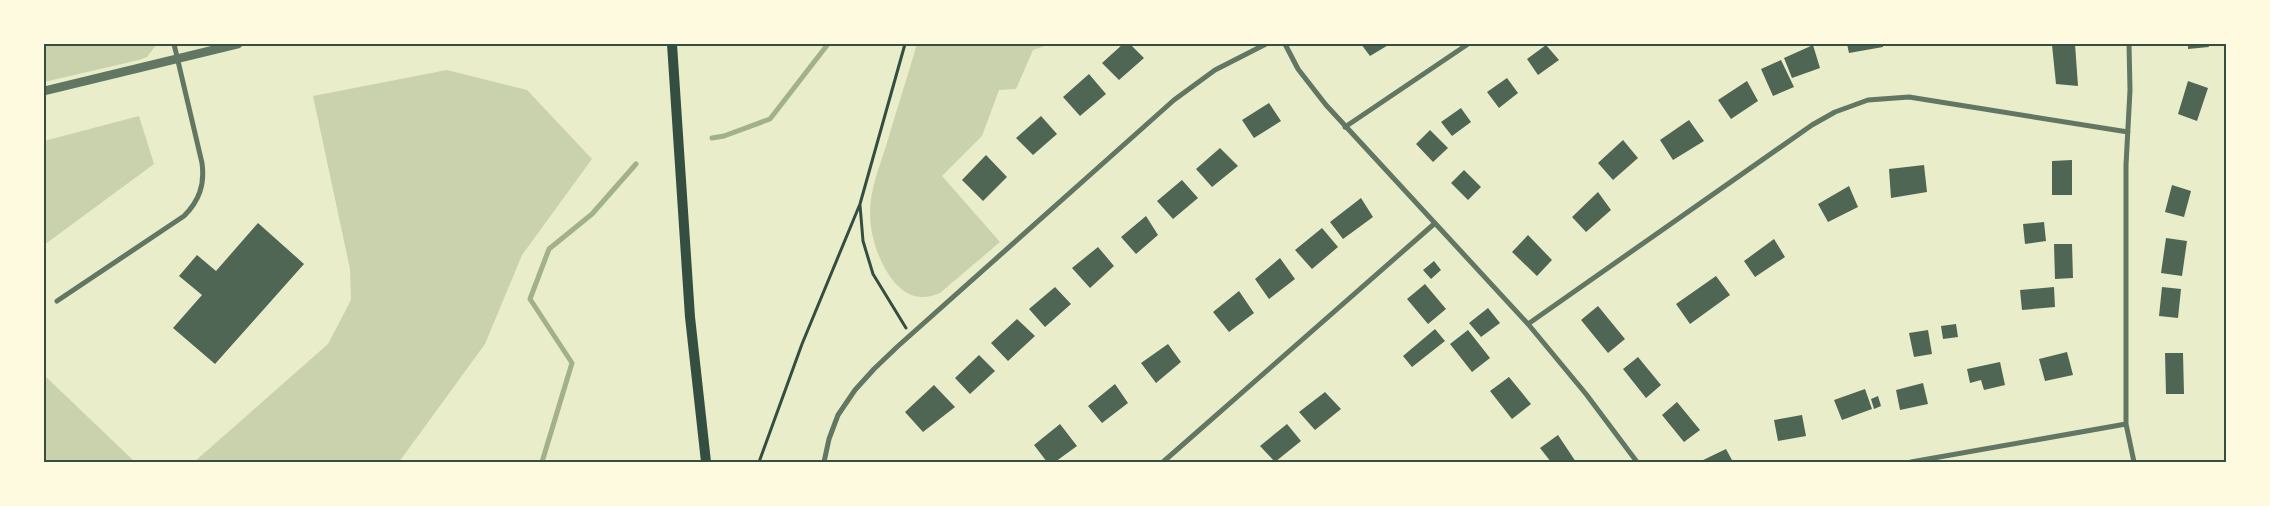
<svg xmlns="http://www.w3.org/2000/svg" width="2270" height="506" font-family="Ubuntu,sans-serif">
<rect width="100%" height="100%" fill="#e9edc9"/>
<path fill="#cad2ad" d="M44,44H157L147,57L139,60L44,82Z
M917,44H1050L1033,50L1016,89L999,90L982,136L942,176L1000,242L940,293C923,300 909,298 896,284C880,266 870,237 870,213C870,190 879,168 886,146C896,112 907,78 917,44Z
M447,70L527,90L592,159L522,255L485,344L399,462H194L328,344L351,300L350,269L313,96Z
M139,116L154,164L44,245V141Z
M44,375L135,462H44Z"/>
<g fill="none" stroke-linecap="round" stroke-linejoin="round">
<path stroke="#a3b18a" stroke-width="5" d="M712,138L724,136L770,119L828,44
M542,462L572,363L530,299L549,249L592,214L636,164"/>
</g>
<path fill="#4f6655" d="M1123,44H1130L1144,58L1119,80L1102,63Z
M1361,44H1390L1370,56Z
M1847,44H1883V47L1849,53Z
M2073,44H2075L2078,86L2056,84L2052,45Z
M2188,44H2208L2209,47L2188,49Z
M1546,45L1559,60L1538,75L1527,59Z
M1813,45L1820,68L1792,78L1784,58Z
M1781,60L1794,87L1773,96L1761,69Z
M1089,74L1106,94L1080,116L1063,97Z
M1507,78L1518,93L1499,108L1487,92Z
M1747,81L1758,101L1731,119L1718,100Z
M2188,81L2208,88L2197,121L2178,114Z
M1269,103L1281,121L1254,138L1242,120Z
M1461,108L1471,122L1452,136L1441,122Z
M1041,116L1057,134L1033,155L1016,138Z
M1689,120L1704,141L1673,160L1660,140Z
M1430,130L1448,148L1433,162L1416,144Z
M1623,140L1638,158L1613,180L1598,163Z
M1220,148L1238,166L1212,187L1196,169Z
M986,155L1007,177L983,201L962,180Z
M2072,160V195H2052V161Z
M1924,165L1927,192L1891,198L1889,169Z
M1464,170L1481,187L1468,200L1451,183Z
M1182,180L1198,198L1173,219L1157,201Z
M2172,185L2191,191L2184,217L2165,212Z
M1849,186L1858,207L1828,222L1818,204Z
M1598,192L1611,210L1586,232L1572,217Z
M1361,198L1373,217L1343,239L1330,222Z
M1146,216L1158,235L1136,254L1121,237Z
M2044,222L2046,241L2025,244L2023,224Z
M258,223L304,264L215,364L173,328L202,295L179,276L197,255L216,271Z
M1322,228L1338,247L1312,269L1295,250Z
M1528,235L1552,260L1537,276L1512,252Z
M2166,238L2187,241L2182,276L2161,273Z
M1774,239L1785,257L1755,277L1744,261Z
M2054,244H2072L2073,278L2055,279Z
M1098,247L1114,266L1090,288L1072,268Z
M1280,258L1295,279L1269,299L1255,279Z
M1434,261L1441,270L1431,279L1423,270Z
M1716,276L1730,295L1690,324L1676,304Z
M1425,284L1446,309L1428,324L1407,299Z
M1055,287L1071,304L1045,327L1029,309Z
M2054,287L2055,307L2022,310L2020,290Z
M2162,287L2181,289L2178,318L2159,316Z
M1239,291L1254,313L1229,332L1213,312Z
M1598,306L1625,339L1608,353L1581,320Z
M1488,308L1500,323L1481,337L1469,323Z
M1017,319L1035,336L1008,361L991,343Z
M1956,324L1958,337L1943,339L1941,326Z
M1435,329L1445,341L1412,367L1403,356Z
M1468,330L1490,358L1472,372L1450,344Z
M1928,330L1932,354L1914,357L1909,333Z
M1168,344L1181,362L1156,383L1141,363Z
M2067,352L2073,375L2045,381L2039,359Z
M2165,353H2183L2184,394H2166Z
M979,355L995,371L970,394L955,378Z
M1638,357L1661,385L1646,398L1623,369Z
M2000,362L2005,385L1984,390L1981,380L1970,383L1967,369Z
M1509,377L1531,404L1512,419L1490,391Z
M1923,383L1928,404L1900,410L1896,390Z
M1115,384L1128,403L1102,423L1088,406Z
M934,385L955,407L923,432L905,412Z
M1865,389L1872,409L1842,420L1834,400Z
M1325,392L1341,409L1315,430L1299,412Z
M1878,396L1881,406L1874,409L1871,399Z
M1677,402L1700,430L1684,442L1662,415Z
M1802,415L1806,436L1778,441L1774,420Z
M1060,424L1077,446L1055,462H1047L1034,445Z
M1287,424L1301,441L1275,462L1260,446Z
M1558,435L1576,462H1551L1540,448Z
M1726,449L1733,462H1699Z"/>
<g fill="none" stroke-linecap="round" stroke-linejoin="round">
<path stroke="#344e41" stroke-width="3" d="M860,205L863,241L873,274L906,328
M759,462L802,344L860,204L905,44"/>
<path stroke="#617663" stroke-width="5" d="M1285,44L1298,69L1326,105L1528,324L1586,394L1637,462
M2129,44L2130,90L2126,165V424L2134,462
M1345,127L1468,44
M57,301L184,216C199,201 205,185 202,163L174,44
M1528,324L1812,125L1835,112L1868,100L1909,97L2128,132
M824,462L829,439L838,415L855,390L874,369L897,347L1174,100L1215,70L1266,44
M1163,462L1434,224
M1911,462L2126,424"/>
<path stroke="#617663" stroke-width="9" d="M44,91L238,44"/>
<path stroke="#344e41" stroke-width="10" d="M672,44L690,317L706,462"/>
</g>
<rect width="2270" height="506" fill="none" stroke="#fefae0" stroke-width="90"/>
<rect x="45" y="45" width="2180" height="416" fill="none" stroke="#344e41" stroke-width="2"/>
</svg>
